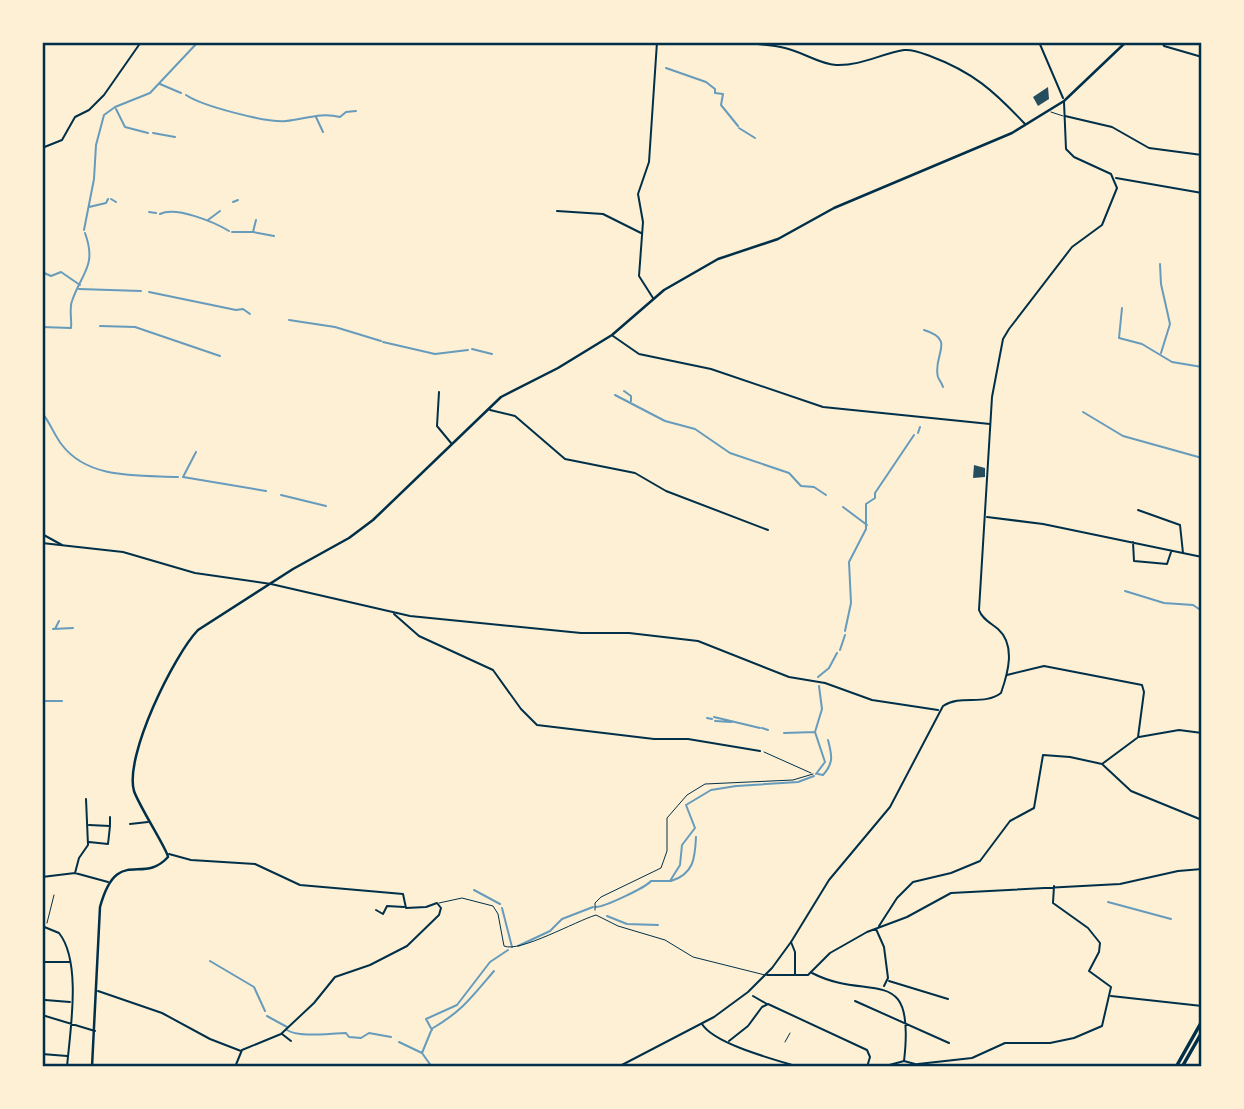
<svg xmlns="http://www.w3.org/2000/svg" width="1244" height="1109" font-family="'PT Sans',sans-serif">
<rect width="100%" height="100%" fill="#fdf0d5"/>
<g fill="none" stroke-linecap="round" stroke-linejoin="round">
<path stroke="#669bbc" stroke-width="2" d="M666,68L706,82L715,89V93L723,94L721,105L738,126
M160,84L181,93
M186,95C202,106 267,123 286,121C305,119 321,112 340,117L346,112L356,111
M116,109L125,127L148,133
M316,117L323,132
M739,128L755,138
M153,133L175,137
M111,199L116,202
M233,202L238,200
M89,207L106,203L108,199
M149,212L156,213
M160,214C176,206 214,222 229,231
M208,220L220,211
M84,230L94,179L96,145L104,115L115,107L150,93L198,42
M232,232H253L274,236
M253,232L256,220
M1160,264L1161,284L1170,324L1161,353
M42,272L51,276L61,272L80,285
M79,289L141,291
M149,292L236,310L243,309L250,314
M1122,308L1119,338L1142,344L1172,362L1202,367
M289,320L335,327L381,341
M100,326L135,327L220,356
M42,327L71,328C72,320 69,309 72,301C82,272 97,266 85,233
M924,330C957,340 932,355 938,377C939,380 942,383 943,387
M383,342L435,354L468,350
M472,349L492,354
M624,391L631,396V401
M615,395L665,421L695,429L730,453L789,473L801,486L814,487L826,495
M1083,412L1123,436L1202,458
M42,413C50,422 54,435 62,445C89,480 139,475 178,477
M918,433L920,427
M196,452L183,477L266,491
M281,495L326,506
M843,507L867,525
M1125,591L1164,603L1193,605L1202,611
M42,629L44,628
M53,629L73,628
M55,629L59,621
M845,631L851,603L849,562L866,529V504L875,498V493L914,435
M840,650L845,635
M818,677L829,668L837,653
M42,701H62
M714,717L760,728
M707,718L712,719
M715,721L731,722
M762,728L768,730
M784,733L815,732
M816,774L825,762L815,732L822,709L819,686
M818,774L823,775C834,763 832,755 828,740
M737,786L798,782L814,776
M671,881C694,874 695,858 696,837
M474,890L500,904
M1108,902L1171,919
M596,907C604,907 645,888 651,881H670L680,865L682,845L695,828L686,805L711,790L736,786
M502,908L512,947
M607,916L627,924L658,925
M1200,930L1202,931
M518,946L550,931L562,919L593,907
M210,961L254,987L265,1011
M267,1016L287,1027
M433,1028C462,1011 471,998 494,971
M287,1030C299,1038 331,1033 346,1033L349,1037L361,1038L369,1033L391,1037
M432,1030L426,1019L457,1005L490,962L508,950
M431,1031L422,1053L432,1067
M399,1042L422,1053"/>
</g>
<path fill="#264d5e" d="M1048,87L1049,99L1038,106L1033,97Z
M974,465L985,468V477L973,478Z"/>
<g fill="none" stroke-linecap="round" stroke-linejoin="round">
<path stroke="#003049" stroke-width="1" d="M764,752L811,773
M595,910V903L601,897L661,868L667,851V818L687,795L705,784L793,780L813,774
M47,923L54,895
M785,1042L790,1033"/>
<path stroke="#003049" stroke-width="1" d="M1051,112L1063,116
M439,903L462,898L493,906L498,914L504,946C519,953 576,921 596,915L618,926L665,940L693,957L765,975"/>
<path stroke="#003049" stroke-width="2" d="M732,42C749,44 768,44 785,48C803,52 819,64 836,65C861,66 880,54 904,50C913,49 922,53 930,56C973,72 994,91 1025,124
M1039,42L1063,98
M1162,42L1164,46L1202,57
M1065,116L1112,127L1149,148L1202,155
M42,148L62,140L75,117L89,110L104,95L141,42
M1116,178L1202,193
M557,211L603,214L641,233
M653,298L639,276L643,222L638,194L649,162L657,42
M613,336L639,354L711,369L823,407L990,424
M439,392L437,426L451,443
M490,410L515,416L565,459L635,473L666,491L768,530
M1138,510L1180,525L1183,553
M987,517L1043,524L1202,557
M42,534L62,545
M1133,542L1134,561L1167,564L1171,552
M394,614L419,636L493,670L521,709L537,725L654,739H688L760,751
M1007,675L1044,666L1142,685L1144,692L1138,737
M1139,737L1179,730L1202,733
M1102,764L1137,738
M130,824L148,822
M89,825L110,826L108,844L89,842
M110,825V817
M169,854L191,860L255,864L300,885L403,894L406,908L426,907L437,903L441,908L439,915L407,946L370,965L335,977L314,1003L281,1034L242,1050L235,1067
M75,873L79,858L88,845L86,799
M42,877L75,873L108,882
M376,910L383,914L387,906L404,907
M42,926L59,933C82,962 70,1031 67,1067
M879,926L897,898L913,882L951,873L980,861L1010,821L1034,808L1043,755L1070,757L1102,764L1131,791L1202,820
M876,929L884,947L888,978L884,986
M791,942L795,952V975
M42,962H69
M812,973C870,1003 916,960 904,1061
M767,975H808L830,953L867,932L907,917L951,893L1120,884L1178,871L1202,869
M889,981L948,999
M98,991L162,1013L210,1039L241,1051
M753,996L767,1004
M1111,996L1202,1006
M45,1000L70,1002
M855,1001L949,1043
M42,1015L95,1031
M702,1024C714,1044 776,1060 799,1067
M282,1034L291,1041
M729,1041L748,1026L762,1007L768,1004L867,1050L870,1057L867,1067
M42,1054L67,1056
M918,1064L972,1058L1005,1043H1050L1074,1038L1102,1026L1111,987L1089,971L1099,952L1100,943L1088,928L1053,903L1054,886
M882,1067L904,1061L926,1067"/>
<path stroke="#003049" stroke-width="2" d="M42,543L123,552L195,573L271,584L410,616L581,633H629L698,641L789,677L825,683L872,700L938,710
M618,1067L714,1017L748,992L772,968L791,942L829,880L890,807L943,706C961,694 984,706 1001,693C1008,673 1016,645 998,629C991,623 982,619 979,610L992,397L1003,339L1009,329L1072,247L1102,225L1117,188L1111,174L1074,157L1066,149L1064,102"/>
<path stroke="#003049" stroke-width="2.5" d="M92,1067L100,907C117,845 142,886 168,857C168,851 139,806 134,791C124,756 174,655 198,630L293,569L349,538L373,520L501,397L558,368L612,335L664,290L718,259L778,239L834,208L1012,133L1064,101L1126,42"/>
<path stroke="#003049" stroke-width="3.5" d="M1176,1067L1202,1021
M1182,1067L1202,1032"/>
</g>
<rect width="1244" height="1109" fill="none" stroke="#fdf0d5" stroke-width="88"/>
<rect x="44" y="44" width="1156" height="1021" fill="none" stroke="#003049" stroke-width="2.5"/>
</svg>
